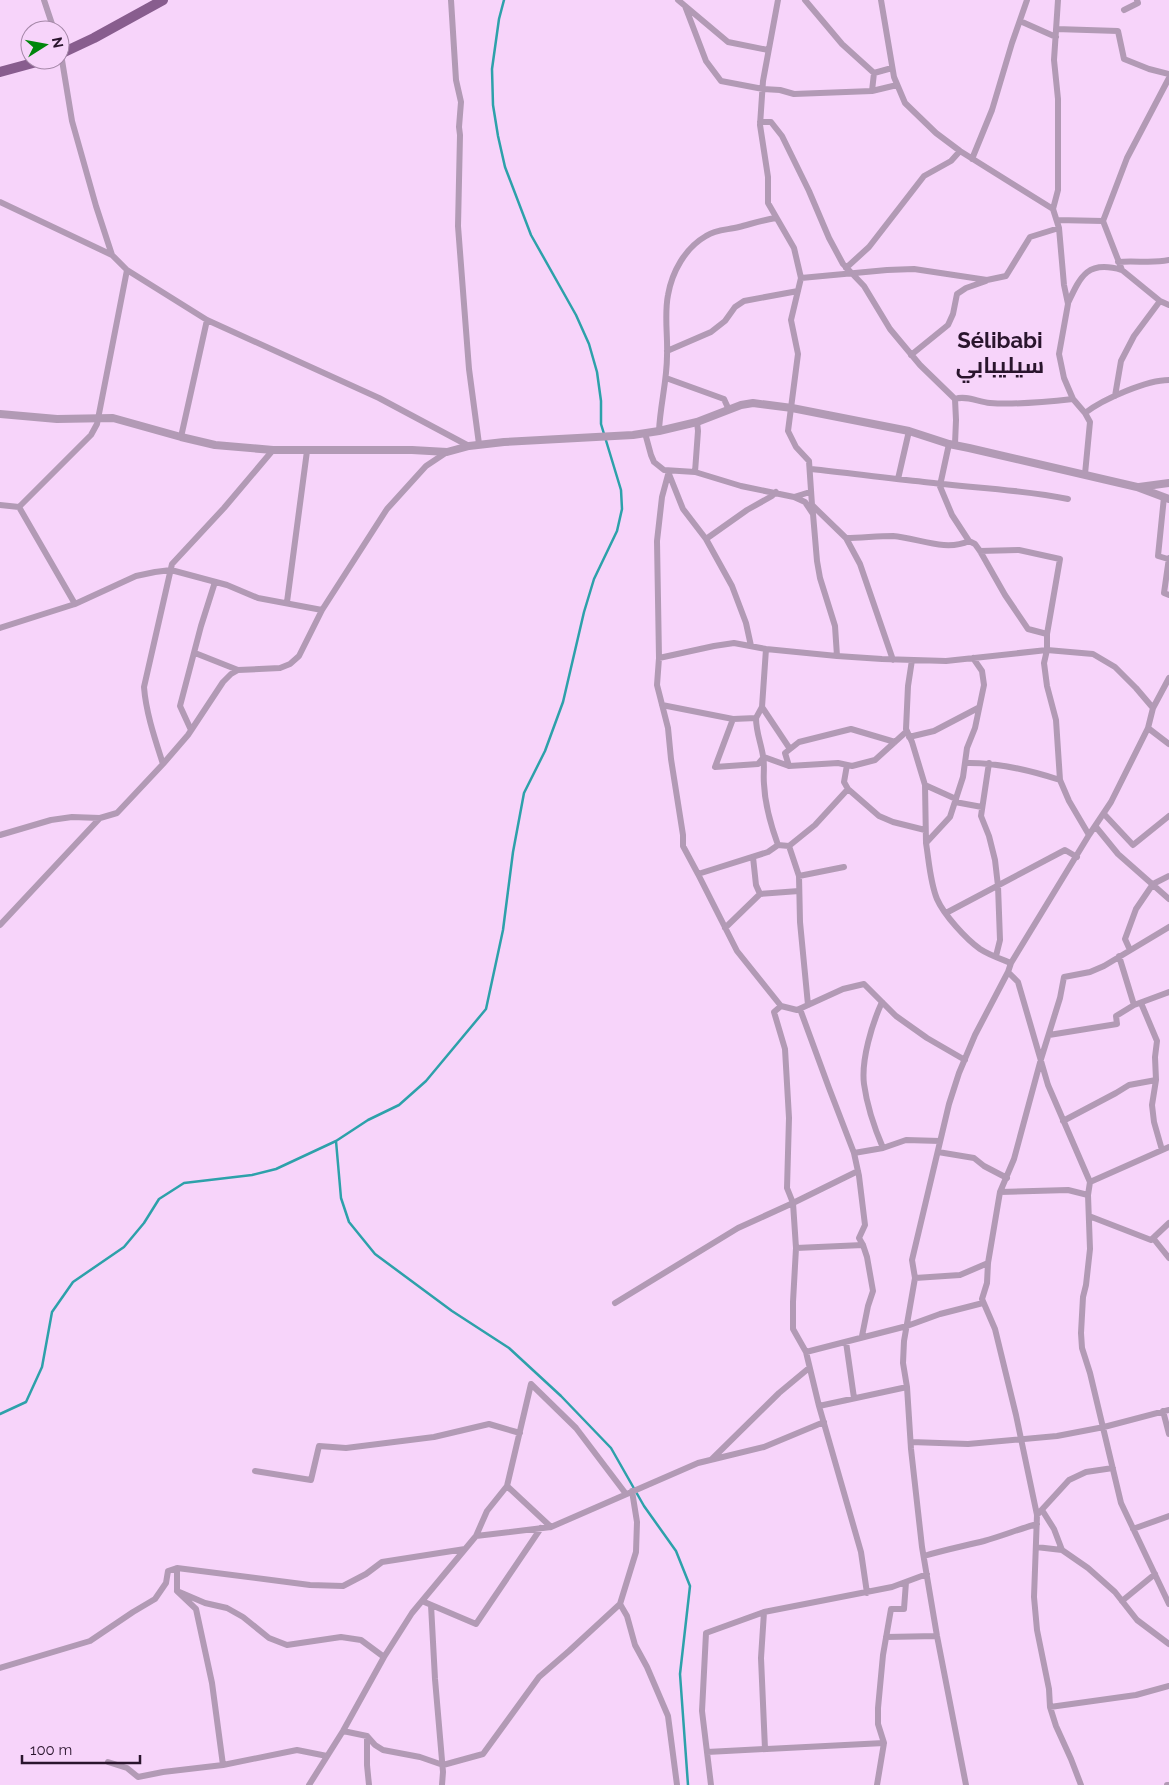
<svg xmlns="http://www.w3.org/2000/svg" width="1169" height="1785" font-family="Raleway,Cairo,sans-serif">
<rect width="100%" height="100%" fill="#f7d4fa"/>
<g fill="none" stroke-linecap="round" stroke-linejoin="round">
<path stroke="#2da1aa" stroke-width="2.5" d="M336,1141L341,1198L349,1222L375,1254L452,1311L509,1348L561,1396L611,1448L644,1506L676,1551L690,1586L680,1674L688,1785
M0,1414L26,1402L42,1367L52,1312L73,1282L124,1247L144,1223L159,1199L184,1183L252,1175L276,1169L336,1141L368,1120L399,1105L426,1081L486,1009L503,930L513,852L524,793L545,751L563,702L584,612L594,579L617,531L622,509L621,490L601,424V401L597,372L589,344L576,315L531,235L505,167L498,136L493,105L492,69L499,19L504,0"/>
<path stroke="#b29ab5" stroke-width="6" d="M44,0L54,30
M451,0L456,80L461,102L459,127L460,135L458,226L469,369L479,444
M678,0L728,42L768,50
M778,0L763,81L760,125L768,177V203L794,248L801,278L791,320L798,354L788,431L796,447L809,461L812,505L846,538L860,564L893,660
M805,0L842,44L874,73L892,68
M881,0L894,77L905,103L936,133L960,151L1053,209
M1058,0L1054,60L1058,99V190L1053,209L1059,228L1064,285L1068,304L1059,354L1064,378L1073,399L1085,413L1090,422L1085,474
M685,6L706,61L721,81L763,89L780,90L794,94L872,91L897,85
M1124,10L1138,3L1137,0
M1020,21L1056,37
M1056,29L1118,31L1124,59L1149,69L1169,74
M60,48L72,121L96,206L112,255L127,270
M872,91L874,73
M760,122H771L782,136L809,191L829,238L843,264L864,286L890,329L920,365L955,399L956,420L955,444
M972,159L992,110L1012,43L1027,0
M0,202L112,255
M1057,220L1103,221L1127,158L1169,78
M1103,221L1122,270L1160,301L1169,305
M1118,262C1136,260 1151,264 1169,260
M846,268L869,247L924,176L951,161L960,151
M801,278L887,270L914,269L987,280L1006,276L1030,237L1059,228
M1068,303C1081,275 1088,260 1122,270
M667,351L711,332L725,321L735,307L744,301L798,291
M911,355L948,325L953,314L957,294L966,288L986,281
M666,378L724,399L729,410
M1115,396L1121,361L1134,336L1160,301
M955,399C966,395 978,402 990,403C1017,405 1046,402 1073,399
M1085,413C1103,399 1147,380 1169,380
M659,431C660,406 667,381 667,356C668,335 664,315 668,295C672,272 685,248 706,236C716,229 728,230 739,227C751,224 762,220 776,218
M645,433L651,455L654,462L664,470L695,472L741,486L794,497L805,502L813,514L817,561L820,578L835,626L837,656
M181,437L207,320
M949,444L941,481L939,484L952,515L969,541L975,544L980,551L1005,595L1028,629L1047,634
M811,469C848,473 886,478 924,482C972,488 1021,489 1068,499
M669,471L662,497L657,541L659,658L657,685L668,728L671,759L683,835V846L698,874L737,951L781,1006L797,1010L843,989L864,984L896,1016L927,1038L965,1060
M695,472L698,431L697,422
M669,474L683,509L706,539L732,586L746,623L751,646
M898,479L909,431
M794,497L810,492
M1164,497L1158,556L1168,559
M0,505L19,507
M19,507L91,435L97,424L127,270L207,320L379,398L469,446
M19,507L75,604
M846,538C861,538 877,536 893,536C918,538 945,552 969,541
M706,539L747,510L772,496L776,492
M980,551L1019,550L1060,559L1047,634V650L1044,663L1047,686L1056,720L1060,780L1069,801L1089,835
M1169,558L1164,593L1169,595
M287,602L307,451
M0,628L75,604L136,576L155,572L171,570L227,585L258,598L322,610
M195,653L238,670
M659,658L714,646L734,643L766,649L837,656L882,659L946,661L1047,650L1093,654L1115,667L1136,688L1153,708
M973,658L982,671L984,685L975,728L967,748L963,777L950,817L926,843C929,861 930,882 937,899C944,915 966,939 980,949C989,955 1001,959 1011,963
M912,660L908,686L906,729L912,742L925,785L926,843
M662,705L733,719L756,718L762,707L766,649
M762,707L790,749
M756,718C756,732 761,743 763,756C765,765 763,775 764,784C765,805 771,826 778,845L789,846L799,876L800,922L808,1005
M733,719L715,767L758,764L764,757L789,766L838,763L852,766L875,760L907,731
M1148,728L1169,744
M191,730L180,706L201,626L215,582
M909,737L934,731L978,708
M965,763C997,762 1029,770 1060,780
M989,763L981,816L989,836L995,860L998,886L1000,940L996,956
M163,764C155,739 146,713 144,687L172,564L224,508L273,450
M847,765L844,782L848,789
M789,766L785,753L799,742L851,729L895,742
M925,785L956,799
M955,802L982,807
M1104,814L1133,845L1169,816
M1096,827L1118,854L1169,899
M0,835L51,820L72,817L100,818
M789,846L815,825L848,789L879,816L893,822L925,830
M753,857L756,885L760,894
M698,874L768,852L778,845
M799,876L844,867
M946,913L1065,850L1077,857
M0,925L100,818L117,813L163,764L188,735L223,682L231,674L238,670L280,668L290,664L299,656L322,610L387,509L426,466L447,452
M725,928L760,894L799,891
M1130,950L1125,939L1136,909L1153,884L1169,876
M1119,956L1134,1005L1169,992
M1008,972L1018,982L1048,1085L1090,1182L1088,1195L1090,1249L1086,1285L1083,1297L1081,1333L1082,1348L1090,1373L1121,1503L1169,1604
M882,1002C872,1024 861,1060 864,1084C867,1106 874,1127 883,1148
M1141,1003L1157,1041L1155,1057L1156,1080
M800,1009L829,1088L854,1153L883,1148L906,1140L940,1141
M1049,1035L1117,1024L1116,1016L1134,1005
M1063,1121L1116,1093L1129,1085L1156,1080L1152,1105L1154,1122L1162,1150
M938,1152L974,1158L984,1166L1007,1178
M854,1153L859,1176L865,1225L859,1238L863,1245L867,1257L873,1291L868,1306L862,1336
M858,1171L793,1203L796,1248L793,1302V1329L806,1352L907,1326L940,1314L983,1303
M1090,1182L1169,1147
M1000,1192L1068,1190L1088,1195
M1089,1216L1151,1240L1169,1223
M1153,1238L1169,1258
M796,1248L863,1245
M915,1278L960,1275L988,1263
M615,1303L738,1228L793,1203L787,1188L789,1118L785,1049L774,1012L781,1006
M846,1342L854,1398
M806,1352L819,1406L907,1387
M819,1406L861,1552L867,1593
M1163,1411L1169,1434
M911,1442L968,1444L1057,1436L1104,1427L1169,1410
M712,1459L779,1393L809,1368
M255,1471L311,1480L319,1446L346,1448L434,1437L489,1424L520,1433
M1042,1510L1054,1529L1062,1550
M1037,1515L1069,1480L1086,1472L1113,1468
M551,1527L507,1486L531,1384L576,1428L626,1494
M1133,1529L1169,1516
M476,1536L487,1511L507,1486
M1036,1547L1062,1550L1088,1568L1115,1592L1137,1620L1169,1644
M924,1556C944,1550 964,1546 984,1541C1002,1536 1019,1529 1037,1524
M177,1568V1591L196,1609L212,1683L223,1765
M177,1591L205,1603L227,1608L243,1617L269,1638L287,1645L341,1637L361,1640L384,1657
M422,1601L476,1624L541,1528
M1122,1601L1155,1574
M620,1604L627,1616L635,1645L647,1667L668,1716L677,1785
M431,1605L435,1679L443,1772L442,1785
M764,1612L761,1658L765,1749
M886,1637L937,1636
M0,1668L90,1641L133,1612L155,1599L166,1583L168,1571L177,1568L310,1585L343,1586L366,1574L382,1562L465,1549
M1050,1707L1136,1695L1169,1686
M343,1731L367,1736L375,1745L383,1750L420,1757L443,1765L483,1754L539,1677L569,1651L620,1604L636,1552L637,1522L632,1491
M367,1736V1765L369,1785
M707,1752L884,1743
M108,1762L127,1768L138,1777L163,1772L223,1765L297,1750L327,1756
M309,1785L343,1731L384,1657L412,1613L476,1536L551,1527L698,1463L764,1447L824,1422
M711,1785L702,1711L706,1633L764,1612L892,1587L927,1574
M877,1785L884,1743L878,1724V1708L883,1655L891,1609H904L906,1582
M966,1785L937,1636L922,1547L911,1449L907,1387L903,1363L904,1341L915,1278L912,1260L949,1104L959,1073L975,1035L1008,972L1011,963L1089,835L1111,802L1148,728L1153,708L1169,678
M1081,1785L1071,1759L1056,1726L1050,1707L1049,1689L1037,1630L1034,1597L1037,1515L1016,1415L995,1329L982,1299L987,1283L988,1263L1000,1192L1014,1159L1041,1059L1060,998L1064,977L1090,972L1104,966L1169,927
M1167,1785H1169"/>
<path stroke="#b29ab5" stroke-width="8" d="M0,414L57,419L113,418L181,437L215,445L273,450H412L447,452L469,446L504,442L633,435L659,431L697,422L741,405L753,403L792,408L909,431L949,444L969,448L1137,487L1169,499
M1139,487L1169,483"/>
<path stroke="#885d8e" stroke-width="10" d="M60,54L94,38L163,0
M0,72L44,60"/>
</g>
<g text-anchor="middle" dominant-baseline="central" stroke-width="4" stroke-linejoin="round" paint-order="stroke">
<g font-size="22" font-weight="bold" fill="#2a152d" stroke="#f7d4fa">
<text x="1000" y="340">Sélibabi<tspan x="1000" dy="25">سيليبابي</tspan></text>
</g>
</g>
<g transform="translate(45 45) rotate(79)"><circle r="24" fill="#f7d4fa" stroke="#a588a8"/>
<path d="M0-4L9 19L0 12L-9 19Z" fill="#00860c"/>
<text y="-8" font-size="14" font-weight="bold" text-anchor="middle" fill="#2a152d">N</text>
</g>
<path d="M22 1755v8h118v-8" fill="none" stroke="#2a152d" stroke-width="2.5"/>
<text x="30" y="1755" font-size="15" fill="#2a152d" stroke="#f7d4fa" stroke-width="4" paint-order="stroke">100 m</text>
</svg>
